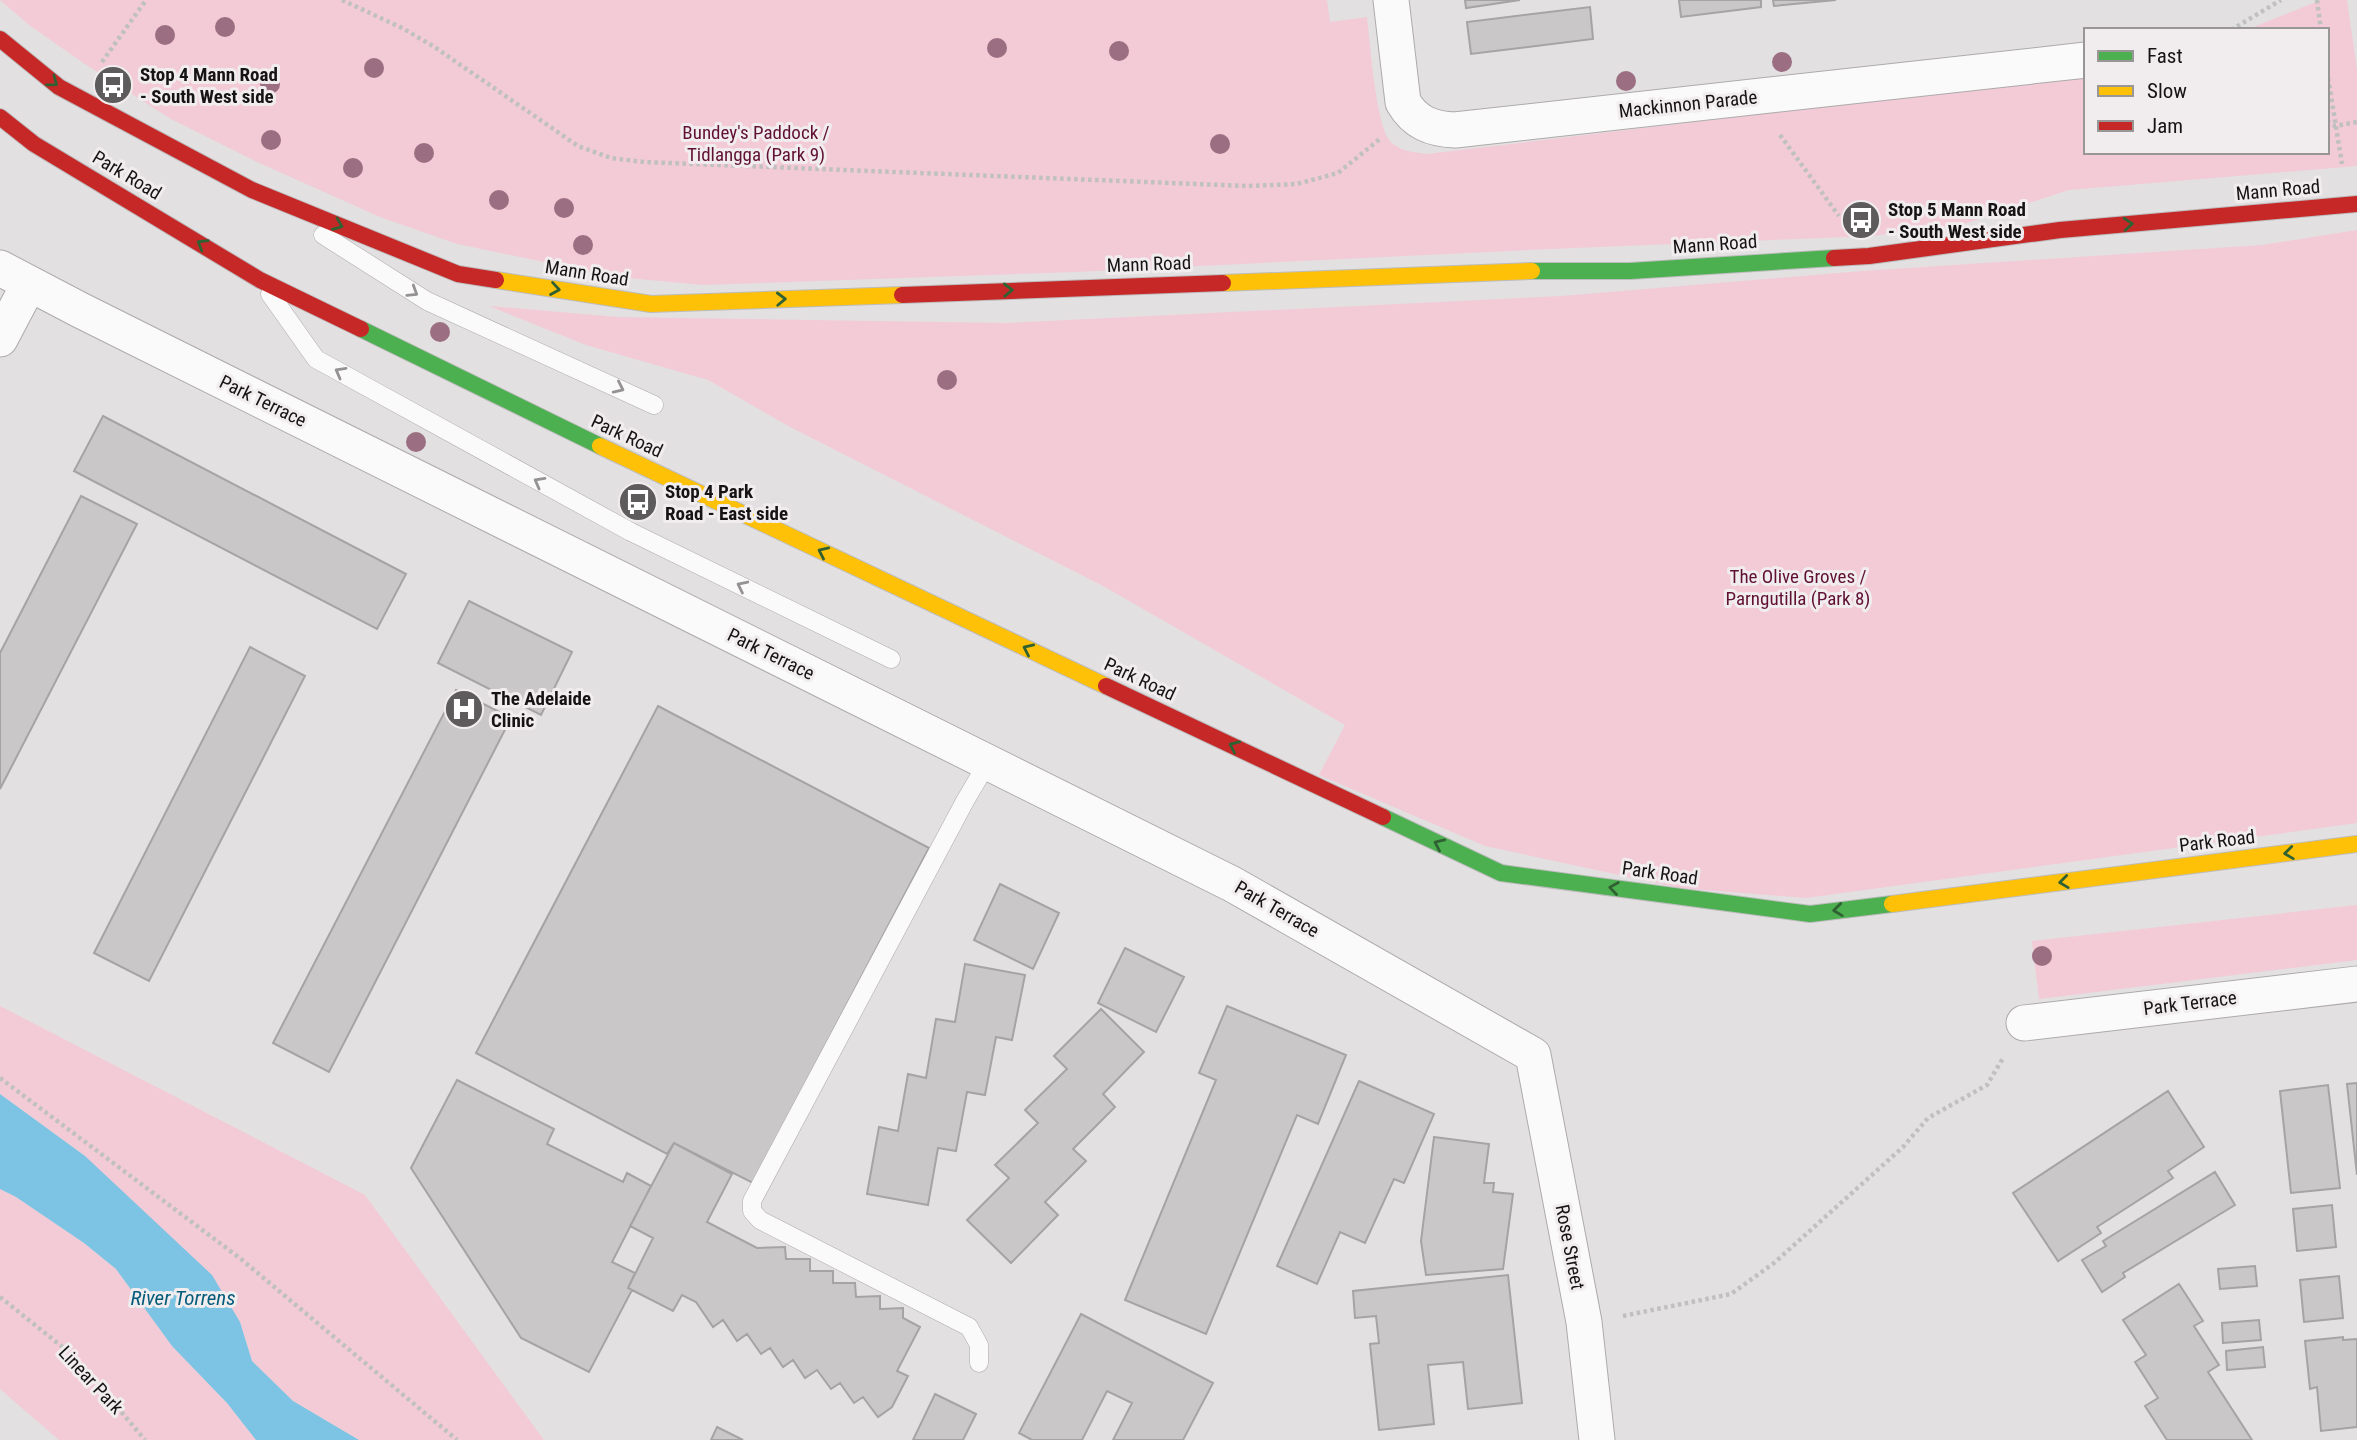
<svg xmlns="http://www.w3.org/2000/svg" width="2357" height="1440" font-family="'Roboto Condensed',sans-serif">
<rect width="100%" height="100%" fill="#e3e0e1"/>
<path fill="#f2cbd7" d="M0,0H1327L1330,22L1367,17C1370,41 1376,131 1392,143C1403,152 1414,152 1427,154L2086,75V152H2327V30H2246L2321,0H2347L2357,70V166L2069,190L1964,224L1872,236L1550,249L1077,272L703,285L617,277L457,244L380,217L257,162L171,119L85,64L29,25Z
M2357,230V823L1806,898L1680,888L1485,846L1319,775L1345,725L1103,586L790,427L708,380L586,345L489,306L618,317L1007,323L1561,296L1862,271L2262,245Z
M2357,905V960L2039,999L2032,941Z
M0,1006L365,1195L544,1440H359L293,1401L252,1361L240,1322L85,1156L0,1094Z
M0,1189L16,1197L84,1243L116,1269L172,1346L227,1403L256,1440H59L0,1389Z"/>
<path fill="#7dc3e3" d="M0,1094L85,1156L212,1275L240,1322L252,1361L293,1401L359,1440H256L227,1403L172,1346L116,1269L84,1243L16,1197L0,1189Z"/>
<path fill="#cac7c8" stroke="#a5a3a3" stroke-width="2" d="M1465,0H1520L1466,8Z
M1679,0H1761V7L1681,17Z
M1773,0H1836L1774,6Z
M1590,7L1593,39L1471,54L1467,22Z
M103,416L406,574L377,629L74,471Z
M81,496L137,524L0,789V653Z
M469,601L572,652L541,715L438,663Z
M250,647L305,676L149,981L94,953Z
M456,690L511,718L329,1072L273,1043Z
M658,706L929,848L753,1183L674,1143L667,1154L476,1053Z
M1000,884L1059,913L1033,969L974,940Z
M1125,948L1184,977L1156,1032L1098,1003Z
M965,964L1025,975L1012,1040L996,1037L985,1095L967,1092L956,1151L938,1148L928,1205L867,1194L879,1127L898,1131L908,1074L926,1078L936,1019L955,1022Z
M1227,1006L1346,1055L1318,1124L1297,1115L1206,1334L1125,1300L1216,1080L1199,1073Z
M1101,1009L1144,1052L1103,1094L1115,1107L1073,1149L1086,1161L1045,1202L1058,1215L1011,1263L967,1220L1009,1178L995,1165L1038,1123L1025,1110L1067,1069L1054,1056Z
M457,1080L554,1129L547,1144L623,1182L627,1173L651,1186L612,1262L635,1273L628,1288L632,1290L589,1372L521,1338L411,1168Z
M1359,1081L1434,1114L1404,1183L1394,1179L1365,1243L1340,1232L1317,1284L1277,1266Z
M2357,1083V1175L2347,1084Z
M2328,1085L2340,1188L2291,1193L2280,1091Z
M2168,1091L2204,1147L2168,1171L2173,1178L2097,1227L2101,1233L2058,1261L2013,1193Z
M1434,1137L1489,1144L1484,1183H1494L1493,1192L1513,1194L1503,1269L1426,1275L1421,1241Z
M674,1143L732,1174L707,1222L757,1248L785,1247L786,1259H810V1271H833V1283H855L856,1297L880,1296V1309L903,1308V1318L920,1327L897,1371L908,1376L892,1407L878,1417L863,1397L854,1403L840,1383L831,1389L817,1370L805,1378L793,1360L783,1367L770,1348L761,1354L747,1334L737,1341L723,1320L713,1327L696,1302L682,1295L673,1311L628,1288L653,1238L630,1226Z
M2215,1172L2235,1205L2123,1273L2125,1277L2102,1292L2082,1260L2106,1246L2103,1241Z
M2332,1205L2336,1247L2297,1251L2293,1209Z
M2255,1266L2257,1286L2220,1289L2218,1269Z
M1508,1275L1522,1403L1468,1409L1463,1362L1428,1365L1434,1424L1379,1430L1370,1344L1379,1343L1376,1316L1355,1318L1353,1291Z
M2339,1276L2343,1318L2304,1322L2300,1280Z
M2179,1284L2203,1321L2194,1326L2219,1365L2208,1372L2252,1440H2167L2145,1406L2158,1398L2135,1362L2146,1355L2123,1320Z
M1081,1314L1213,1383L1183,1440H1113L1132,1403L1107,1391L1082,1440H1032L1019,1433Z
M2259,1320L2261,1340L2223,1343L2222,1323Z
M2343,1337V1340L2357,1339V1427L2321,1431L2317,1387L2310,1389L2305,1341Z
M2263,1347L2265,1367L2227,1370L2226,1351Z
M935,1394L976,1414L963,1440H913Z
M717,1427L743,1440H711Z"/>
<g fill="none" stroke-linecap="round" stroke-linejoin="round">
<g stroke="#adaaab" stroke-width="19">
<path id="lane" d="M323,235L427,301L654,405
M270,294L316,359L631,532L891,659
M979,1363V1345L969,1327L760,1220L752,1211V1201L965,801L988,762"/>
</g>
<g stroke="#adaaab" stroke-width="37">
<path id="street" d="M1391,0L1403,102C1415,123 1432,129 1455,130L2086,60
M0,268L80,310L1232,884L1533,1055L1584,1322L1597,1440
M0,339L29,284
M2024,1023L2357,984"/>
</g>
<g stroke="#bdbcbd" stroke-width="18">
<path id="fast" d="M1532,271H1630L1834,258
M361,329L600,446
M1383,817L1501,873L1810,914L1892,904"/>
</g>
<g stroke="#bdbcbd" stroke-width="18">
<path id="slow" d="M496,280L651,304L902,295
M1223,283L1532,271
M600,446L1106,686
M1892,904L2357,844"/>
</g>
<g stroke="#bdbcbd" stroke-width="18">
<path id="jam" d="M0,39L59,87L252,190L458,274L496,280
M0,117L34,144L260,280L361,329
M1834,258L1869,256L2060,230L2357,204
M902,295L1223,283
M1106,686L1383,817"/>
</g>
<path stroke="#c0c0c0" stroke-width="4.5" stroke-dasharray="3.5 3.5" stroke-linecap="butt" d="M342,0L402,28L433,46L578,146L611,158L644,162L1247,186L1297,184L1338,173L1381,138
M2317,0L2321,30
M2231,30L2281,0
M102,62L146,0
M2327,71L2342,164
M2327,121L2335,126L2357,122
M1780,135L1839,216
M0,1078L241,1259L457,1440
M0,1297L75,1357L145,1440
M1623,1316L1731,1294L1774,1263L1903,1147L1928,1118L1987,1085L2003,1058"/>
<use href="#lane" stroke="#fbfafa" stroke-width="18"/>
<use href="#street" stroke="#fbfafa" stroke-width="35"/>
<use href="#fast" stroke="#4caf50" stroke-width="16"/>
<use href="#slow" stroke="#ffc107" stroke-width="16"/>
<use href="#jam" stroke="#c62828" stroke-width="16"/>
</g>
<g fill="#9b6e81">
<circle cx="225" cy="27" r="10"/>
<circle cx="165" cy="35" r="10"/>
<circle cx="997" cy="48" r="10"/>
<circle cx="1119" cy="51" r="10"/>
<circle cx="1782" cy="62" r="10"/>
<circle cx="374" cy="68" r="10"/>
<circle cx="1626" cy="81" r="10"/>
<circle cx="270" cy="84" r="10"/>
<circle cx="271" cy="140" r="10"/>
<circle cx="1220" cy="144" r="10"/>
<circle cx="424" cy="153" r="10"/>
<circle cx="353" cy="168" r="10"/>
<circle cx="499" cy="200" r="10"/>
<circle cx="564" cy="208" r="10"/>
<circle cx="583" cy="245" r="10"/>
<circle cx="440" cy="332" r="10"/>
<circle cx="947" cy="380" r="10"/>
<circle cx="416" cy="442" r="10"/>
<circle cx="2042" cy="956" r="10"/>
</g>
<defs><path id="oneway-chevron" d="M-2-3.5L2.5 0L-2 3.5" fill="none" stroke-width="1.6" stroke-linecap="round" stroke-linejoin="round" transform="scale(1.75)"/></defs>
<g stroke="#306132">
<use href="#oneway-chevron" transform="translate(53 82) rotate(37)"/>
<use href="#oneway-chevron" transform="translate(2128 224) rotate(-5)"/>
<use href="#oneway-chevron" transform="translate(338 225) rotate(22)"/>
<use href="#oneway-chevron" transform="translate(202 244) rotate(-149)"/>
<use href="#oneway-chevron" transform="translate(555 289) rotate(9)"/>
<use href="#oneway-chevron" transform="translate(1008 290) rotate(-2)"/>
<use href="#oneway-chevron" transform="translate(781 299) rotate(-2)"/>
<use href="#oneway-chevron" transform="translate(823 552) rotate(-155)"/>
<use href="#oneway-chevron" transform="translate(1028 649) rotate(-155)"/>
<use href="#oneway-chevron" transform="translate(1234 746) rotate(-155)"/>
<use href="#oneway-chevron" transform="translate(1439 844) rotate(-155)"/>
<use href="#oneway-chevron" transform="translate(2289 853) rotate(173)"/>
<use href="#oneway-chevron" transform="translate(2064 882) rotate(173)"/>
<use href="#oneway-chevron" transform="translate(1614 888) rotate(-172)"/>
<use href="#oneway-chevron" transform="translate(1838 910) rotate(173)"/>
</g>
<g stroke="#949292">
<use href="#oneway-chevron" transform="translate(413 292) rotate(32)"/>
<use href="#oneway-chevron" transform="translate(340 372) rotate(-151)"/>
<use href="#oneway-chevron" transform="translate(619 388) rotate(25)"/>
<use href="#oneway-chevron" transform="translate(539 482) rotate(-151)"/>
<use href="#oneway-chevron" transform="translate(742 586) rotate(-154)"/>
</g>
<defs>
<g id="bus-disc" transform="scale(2.0125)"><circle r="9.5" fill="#5d5b5c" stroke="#f1edee"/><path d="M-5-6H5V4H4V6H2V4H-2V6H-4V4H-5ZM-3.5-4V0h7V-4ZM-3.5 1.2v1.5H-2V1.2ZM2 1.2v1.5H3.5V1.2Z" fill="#fff"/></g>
<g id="hospital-disc" transform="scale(2.0125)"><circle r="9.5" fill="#5d5b5c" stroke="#f1edee"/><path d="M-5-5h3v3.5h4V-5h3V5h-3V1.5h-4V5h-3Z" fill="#fff"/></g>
</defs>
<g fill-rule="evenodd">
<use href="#bus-disc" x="113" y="85"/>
<use href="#bus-disc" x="1861" y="220"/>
<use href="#bus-disc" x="638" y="502"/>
<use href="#hospital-disc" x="464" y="709"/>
</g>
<g text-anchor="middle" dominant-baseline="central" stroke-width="6" stroke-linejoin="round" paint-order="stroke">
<g font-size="19" font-weight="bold" fill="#151314" stroke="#f1edee" text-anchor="start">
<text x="140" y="74">Stop 4 Mann Road<tspan x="140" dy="22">- South West side</tspan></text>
<text x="1888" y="209">Stop 5 Mann Road<tspan x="1888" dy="22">- South West side</tspan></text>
<text x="665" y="491">Stop 4 Park<tspan x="665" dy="22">Road - East side</tspan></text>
<text x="491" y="698">The Adelaide<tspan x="491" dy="22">Clinic</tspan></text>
</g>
<g font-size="19" fill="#151314" stroke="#f1edee">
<text transform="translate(1688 104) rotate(-6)">Mackinnon Parade</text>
<text transform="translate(127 175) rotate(31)">Park Road</text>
<text transform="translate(2278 190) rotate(-5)">Mann Road</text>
<text transform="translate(1715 244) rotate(-4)">Mann Road</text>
<text transform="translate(1149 264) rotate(-2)">Mann Road</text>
<text transform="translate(587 273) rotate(9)">Mann Road</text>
<text transform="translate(263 401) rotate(26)">Park Terrace</text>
<text transform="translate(627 436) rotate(25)">Park Road</text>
<text transform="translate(771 654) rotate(26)">Park Terrace</text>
<text transform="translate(1140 679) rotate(25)">Park Road</text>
<text transform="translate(2217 841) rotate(-7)">Park Road</text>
<text transform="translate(1660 873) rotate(8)">Park Road</text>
<text transform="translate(1277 909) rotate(30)">Park Terrace</text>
<text transform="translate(2190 1003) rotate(-7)">Park Terrace</text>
<text transform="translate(1570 1247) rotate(79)">Rose Street</text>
<text transform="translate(91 1380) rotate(47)">Linear Park</text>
</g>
<g font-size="19" fill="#601033" stroke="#f1edee">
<text x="756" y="132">Bundey's Paddock /<tspan x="756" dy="22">Tidlangga (Park 9)</tspan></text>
<text x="1798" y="576">The Olive Groves /<tspan x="1798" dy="22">Parngutilla (Park 8)</tspan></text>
</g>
<g font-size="21" font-style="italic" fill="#055b7a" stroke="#f1edee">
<text x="183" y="1298">River Torrens</text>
</g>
</g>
<rect x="2084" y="28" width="245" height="126" fill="#f1edee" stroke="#999697" stroke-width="2"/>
<rect x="2098" y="51" width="35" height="10" fill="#4caf50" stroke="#999697" stroke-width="2"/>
<text x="2147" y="63" font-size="21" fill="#151314">Fast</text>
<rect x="2098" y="86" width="35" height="10" fill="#ffc107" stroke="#999697" stroke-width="2"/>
<text x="2147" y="98" font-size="21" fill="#151314">Slow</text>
<rect x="2098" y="121" width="35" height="10" fill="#c62828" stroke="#999697" stroke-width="2"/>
<text x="2147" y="133" font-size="21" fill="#151314">Jam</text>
</svg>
